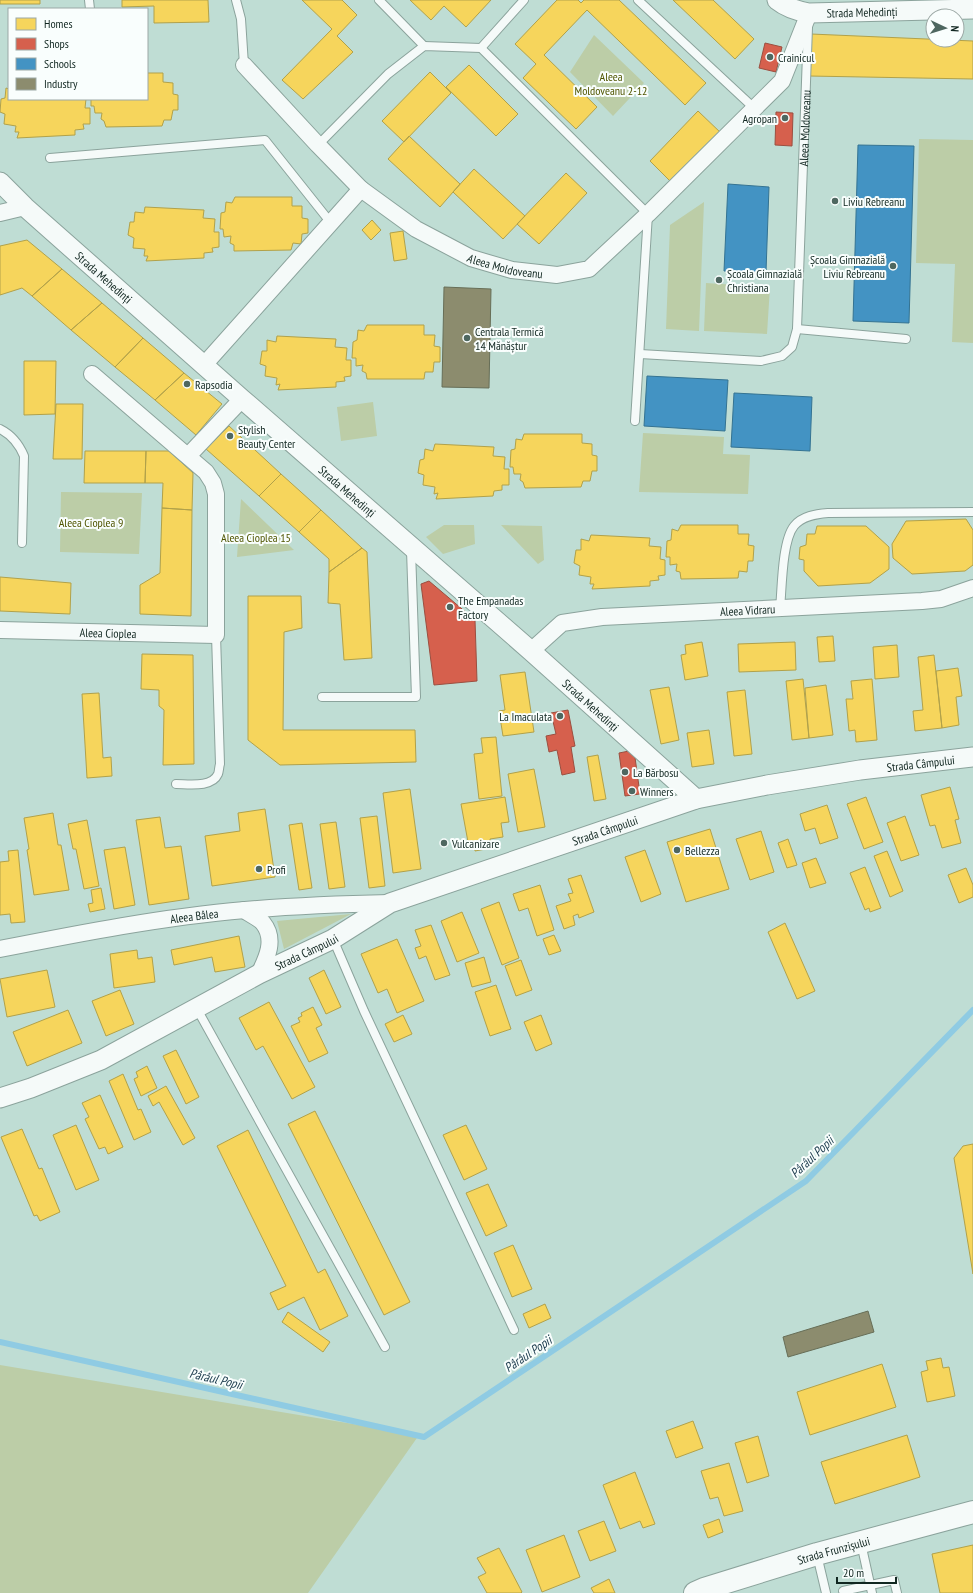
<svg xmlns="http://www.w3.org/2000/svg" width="973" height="1593" font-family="'PT Sans Narrow',sans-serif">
<rect width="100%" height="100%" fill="#bfddd4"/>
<path fill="#bccda7" d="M594,35L644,83L613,116L570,72Z
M919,139L973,140V343L952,342L955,264L916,263Z
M704,202L699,331L666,329L670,225Z
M706,283L770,287L767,334L704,331Z
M373,402L377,436L341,441L337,407Z
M643,433L724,437L723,454L750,455L748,494L639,492Z
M61,492L142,493L139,554L60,552Z
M241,499L294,550L237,557Z
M444,525H474L475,544L443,554L426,537Z
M501,525L542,526L544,560L538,564Z
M351,914L284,949L277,921Z
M0,1365L419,1435L308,1593H0Z"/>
<path fill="#f6d55c" stroke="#b1a14a" d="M0,0H40V4H0Z
M122,0H208L209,22L154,23V6L122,7Z
M302,0H342L357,15L337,36L353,52L303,99L282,80L332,29Z
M410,0H491L466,27L444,6L431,20Z
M557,0H578L581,3L584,0H619L706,83L685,105L587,10L544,55L597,107L576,129L523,78L536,64L515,44Z
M673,0H713L754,39L735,59Z
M811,34L973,41V79L809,76Z
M469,65L518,114L496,136L446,87Z
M430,72L451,93L404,142L382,121Z
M147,73H163V82L173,83V94L178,95V110H173L171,120H164L162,126L106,127L104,121L101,119L102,113H95L94,106H91V99H147Z
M6,88L9,89V99H86L85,108H90V124H83L84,129L75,130V135L17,138L19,132H15L16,126L4,124L5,114L0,112L1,99L5,98Z
M698,111L722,134L673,184L650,161Z
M409,136L460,184L440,207L388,159Z
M474,169L525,216L503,239L453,192Z
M566,173L587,193L539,244L517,224Z
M235,197H292V206H302V218L308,219V233L302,234L301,244L293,243L291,250L234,251V245L230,243L231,236L224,237L223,229H220L221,213L225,212L226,202L232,203Z
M145,207L204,210L203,218L215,219L214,232H219V247L212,248L213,252L204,253V258L146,261L148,256H144L145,249L133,248L134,238L128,235L130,222H134L135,212L144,213Z
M372,220L381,230L371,240L362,230Z
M403,231L407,259L394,261L390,233Z
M27,240L62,269L32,296L22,288L0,295V246Z
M62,269L102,303L71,330L32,296Z
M102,303L143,338L115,367L71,330Z
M367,325H424V335H435L434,346L440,347V362H434L433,372H425L424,379H367L366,373L362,371L363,365L356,366V358H352L353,342L357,340L358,330L364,331Z
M277,336L336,339L335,347L347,348L346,360H351V376L344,377L345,381L336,382V387L278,390L280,384L276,385L277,378L265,376L266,366L260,364L262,351H267V340L276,342Z
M143,338L184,373L155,400L115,367Z
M24,361H56L55,414L24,415Z
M184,373L222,404L196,435L155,400Z
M56,404H83L82,459H53Z
M229,426L281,474L259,496L206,449Z
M524,434H582V443L592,444V455L597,456V471H592L590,481H583L581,487L525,488L523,482L520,480L521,474H514L513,467H510L511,450L515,449L516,439L522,440Z
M435,444L494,447L493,456L505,457L504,469H509V485H502V490L494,491L493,496L436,499L438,493L434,494L435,487L423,485L424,475L418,473L420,460L424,459L425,449L433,451Z
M85,451H146L145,483H84Z
M146,451H169L193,473L192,510L162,508L163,483H145Z
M281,474L321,510L299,532L259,496Z
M162,508L192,510L191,616L140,614V585L160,573Z
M321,510L362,548L329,572V559L299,532Z
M966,519L973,530V565L965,571L912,574L893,558L892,544L906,521Z
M681,525H738V534H749L748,545L754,546L753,561H748L747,572L739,571L738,578L681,579L680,572L676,571L677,564L670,565V557H666L667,541L671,540L672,529L678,531Z
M817,526H866L889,547V569L870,583L818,586L804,571V560L799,559L800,547L806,545L807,534H815Z
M591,535L650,538L649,546L661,547L660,559L665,560V575L658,576L659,580L650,581V586L592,589L594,584H590L591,577L579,575L580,566L574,563L576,550H581V539L589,541Z
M362,548L367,552L372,658L344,660L340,604L328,603L329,572Z
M0,577L71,583L70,614L0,611Z
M248,596H301L302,628L284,632L283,730H415L416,762L280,765L248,740Z
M833,636L835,661L819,662L817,637Z
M702,642L708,676L685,680L681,655L686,654L685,645Z
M795,642L796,670L739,672L738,644Z
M897,645L899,677L875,679L873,647Z
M142,654L193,655L194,764L163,765L164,710L159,706V690L141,689Z
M934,655L942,728L915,731L913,711L923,710L918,657Z
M958,668L962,696L956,697L959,725L942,728L936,671Z
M525,672L534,732L503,736L499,711L505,710L500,675Z
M803,679L809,738L792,740L786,681Z
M872,679L877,740L856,742L855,730L849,731L846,699H853L851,681Z
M826,685L833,735L809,738L805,688Z
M669,687L679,740L661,744L650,690Z
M745,690L752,754L734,756L727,692Z
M99,693L103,758L111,757L112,776L87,778L82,694Z
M709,730L714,764L692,767L687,733Z
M496,737L502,796L479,799L474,754L483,753L481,738Z
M598,755L606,799L594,801L587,757Z
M534,769L545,827L518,832L508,774Z
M950,787L959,819L955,820L961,843L942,848L935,825L930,826L921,795Z
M410,789L421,869L393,873L383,793Z
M505,797L509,822L501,823L503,837L490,839L491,848L475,851L474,841L468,842L461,804Z
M866,797L883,842L864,849L847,804Z
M827,805L838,838L820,844L815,828L805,831L800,814Z
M265,809L275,877L212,886L205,836L240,831L238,813Z
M53,813L58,845H61L69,890L34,895L27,850L29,849L24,818Z
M377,816L385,886L369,888L360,818Z
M905,816L919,855L901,861L887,823Z
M160,817L165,848L181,846L189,899L149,905L136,820Z
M87,820L99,886L84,889L76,849H73L68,824Z
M336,822L345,887L329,889L320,824Z
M302,823L312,888L299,890L289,825Z
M710,829L729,889L686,902L667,842Z
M761,831L774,872L750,880L736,839Z
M788,839L797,865L787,868L778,843Z
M125,847L135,905L114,909L104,850Z
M18,850L25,922L11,923L10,914L0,915V862L9,861L8,851Z
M645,850L661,894L641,902L625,857Z
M887,851L903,891L890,897L874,856Z
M816,858L826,883L810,888L802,863Z
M865,867L881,908L870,912L869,908L865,910L850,873Z
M966,868L973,885V897L959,903L948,875Z
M581,875L594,912L579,918L578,914L573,916L575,925L564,929L556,906L571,901L568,894L573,893L568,879Z
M540,885L554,930L537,936L528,908L519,911L513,894Z
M101,888L105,909L90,912L88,904L93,903L91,890Z
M499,902L519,958L502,965L481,909Z
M462,912L479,953L457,962L441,921Z
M785,923L815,991L797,999L768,932Z
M431,925L450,975L435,980L426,956L419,959L415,948L421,946L415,930Z
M554,935L561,951L549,955L543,939Z
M239,936L245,967L215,972L212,957L174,965L171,950Z
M397,939L424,1001L397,1013L387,989L378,993L361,954Z
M137,950L138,959L152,957L155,982L114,988L110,954Z
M484,957L491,982L472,987L465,963Z
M521,960L532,990L516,996L505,966Z
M47,970L55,1007L7,1017L0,979Z
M324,970L341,1007L326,1014L309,978Z
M496,985L511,1029L490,1036L475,992Z
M120,990L134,1024L106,1036L92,1001Z
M269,1002L315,1087L292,1099L263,1046L256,1050L239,1018Z
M313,1007L322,1025L316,1028L328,1053L309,1062L291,1026L300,1022L298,1018L302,1016L301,1013Z
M68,1010L82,1043L27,1066L13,1032Z
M403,1015L412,1034L394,1042L385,1024Z
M541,1015L552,1044L536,1051L524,1022Z
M176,1050L199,1097L186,1104L163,1056Z
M147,1066L157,1088L141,1096L134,1079L138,1077L136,1072Z
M123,1074L138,1110L141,1109L151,1132L134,1140L109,1081Z
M166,1086L195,1138L183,1145L159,1102L153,1106L148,1096Z
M100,1095L123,1147L108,1154L105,1147L99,1149L85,1119L89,1117L82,1103Z
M315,1111L410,1302L384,1315L288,1124Z
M76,1125L99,1180L76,1190L53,1135Z
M466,1125L487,1169L464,1180L443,1135Z
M22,1129L39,1169L42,1168L60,1212L40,1221L37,1215L34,1216L1,1137Z
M248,1130L318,1273L325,1269L348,1316L320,1330L304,1297L278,1310L270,1293L286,1286L217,1146Z
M973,1144V1274L954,1158L963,1146Z
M488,1184L507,1226L486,1236L466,1193Z
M513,1245L532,1289L512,1297L494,1253Z
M545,1304L551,1318L529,1328L523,1314Z
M288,1312L330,1342L323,1352L282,1322Z
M941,1358L943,1368L949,1367L955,1396L927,1402L921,1372L928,1370L926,1361Z
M882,1364L896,1407L810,1435L797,1392Z
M693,1421L703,1448L676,1458L666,1431Z
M907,1435L920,1477L835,1504L821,1462Z
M758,1436L769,1476L747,1483L735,1443Z
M729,1463L743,1511L724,1516L718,1497L710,1499L701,1471Z
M635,1472L655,1524L643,1528L640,1521L620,1529L603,1485Z
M719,1519L723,1532L708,1538L703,1525Z
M604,1521L616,1551L590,1561L578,1531Z
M564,1535L580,1577L542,1592L526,1550Z
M973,1545V1593H940L932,1554Z
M499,1548L522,1592L521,1593H487L478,1577L486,1573L477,1558Z
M609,1579L615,1593H594L591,1588Z"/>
<path fill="#d6604d" stroke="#9b4f40" d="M765,43L782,47L776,72L759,68Z
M776,112L793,113L792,146L775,145Z
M429,581L475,620L477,681L434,685L421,584Z
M568,710L575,746L571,747L575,772L562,775L557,750L549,752L546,736L556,734L551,713Z
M634,750L640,794L625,796L619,753Z"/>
<path fill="#4393c3" stroke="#347392" d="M858,145L914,146L909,323L853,321Z
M728,184L769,187L766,272L724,271Z
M647,376L728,380L725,431L644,426Z
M734,393L812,397L810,451L731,447Z"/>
<path fill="#8c8c6e" stroke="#676e57" d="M444,287L491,289L489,388L442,387Z
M868,1311L874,1332L788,1357L783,1337Z"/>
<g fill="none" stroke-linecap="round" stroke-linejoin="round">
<path stroke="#8fcbe3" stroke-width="6" d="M0,1342L424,1437L806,1181L973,1010"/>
<g stroke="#8ba39c" stroke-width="10">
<g id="service">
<path d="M89,0L90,9"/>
<path d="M236,0L241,19L244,65"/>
<path d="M379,0L424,46"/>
<path d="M638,0L754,108"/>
<path d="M481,48L524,0"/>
<path d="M318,145L388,74L424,46L481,48L648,214L635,421"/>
<path d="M50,158L265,140L331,223"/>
<path d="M797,329L906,339"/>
<path id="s1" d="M640,354L761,361L782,356L792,347L797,329L808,27"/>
<path d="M0,429C12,435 19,444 24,456L22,543"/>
<path d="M780,609C782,588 782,541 794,526C802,516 816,514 828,513L973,512"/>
<path d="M322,697H416L411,550"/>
<path d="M176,784C188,784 212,788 218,774C219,772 219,767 220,764L216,635"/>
<path d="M333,939L364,1011L514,1330"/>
<path d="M197,1009L385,1347"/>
<path d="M861,1543L872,1593"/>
<path d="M817,1555L826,1593"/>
<path d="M844,1593L843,1591L894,1580L897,1593"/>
</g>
</g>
<g stroke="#8ba39c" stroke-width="18">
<g id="minor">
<path id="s2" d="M244,65L318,145L361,189L416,229L471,258L512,270L557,275L589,269L648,214L782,81L809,13"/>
<path d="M0,213L25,207"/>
<path d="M204,365L361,189"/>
<path d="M188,456L242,399"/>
<path id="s3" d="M0,630L216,635V494L213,483L206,472L92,374"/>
<path id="s4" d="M531,651L562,623L602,617L922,601L941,599L973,588"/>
<path d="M244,910C249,914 259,918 263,923C276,939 267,958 259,974"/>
<path id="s5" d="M0,949C81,933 163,917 245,910C293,906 341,904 390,903"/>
</g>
</g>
<g stroke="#8ba39c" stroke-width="21">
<g id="tertiary">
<path id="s6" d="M777,0C787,8 797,11 809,13L973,9"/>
<path id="s7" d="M0,182L25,207L242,399L531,651L696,799"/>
<path id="s8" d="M0,1098L31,1088L101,1060L259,974L333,939L390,903L696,799L767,785L860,770L973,757"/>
</g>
</g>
<g stroke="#8ba39c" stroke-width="24">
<g id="secondary">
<path id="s9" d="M695,1593L704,1589L817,1554L973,1512"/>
</g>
</g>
<use href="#service" stroke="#f5faf9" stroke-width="8"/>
<use href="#minor" stroke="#f5faf9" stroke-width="16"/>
<use href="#tertiary" stroke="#f5faf9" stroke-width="19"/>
<use href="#secondary" stroke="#f5faf9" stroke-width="22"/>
</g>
<g fill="#4e6760" stroke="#f9fefd" stroke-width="1.5">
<circle cx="770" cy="57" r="4"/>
<circle cx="785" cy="118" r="4"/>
<circle cx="835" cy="201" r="4"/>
<circle cx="893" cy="266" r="4"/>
<circle cx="719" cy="280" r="4"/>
<circle cx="467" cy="338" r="4"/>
<circle cx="187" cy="384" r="4"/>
<circle cx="230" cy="436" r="4"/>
<circle cx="450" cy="607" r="4"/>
<circle cx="560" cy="716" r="4"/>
<circle cx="625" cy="772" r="4"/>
<circle cx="632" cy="791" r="4"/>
<circle cx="444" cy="843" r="4"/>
<circle cx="677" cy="850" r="4"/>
<circle cx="259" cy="869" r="4"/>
</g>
<g text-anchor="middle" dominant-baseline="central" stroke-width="4" stroke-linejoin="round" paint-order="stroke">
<g font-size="12" fill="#112721" stroke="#f9fefd">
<text stroke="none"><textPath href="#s6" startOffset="88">Strada Mehedinți</textPath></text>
<text stroke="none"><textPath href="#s1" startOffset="376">Aleea Moldoveanu</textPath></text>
<text stroke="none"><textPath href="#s2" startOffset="336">Aleea Moldoveanu</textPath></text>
<text stroke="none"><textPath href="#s7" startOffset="141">Strada Mehedinți</textPath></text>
<text stroke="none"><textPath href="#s7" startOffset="465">Strada Mehedinți</textPath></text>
<text stroke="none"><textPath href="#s4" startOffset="228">Aleea Vidraru</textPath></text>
<text stroke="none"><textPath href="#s3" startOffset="108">Aleea Cioplea</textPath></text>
<text stroke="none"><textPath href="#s7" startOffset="789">Strada Mehedinți</textPath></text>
<text stroke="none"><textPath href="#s8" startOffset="988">Strada Câmpului</textPath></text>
<text stroke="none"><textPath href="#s8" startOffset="664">Strada Câmpului</textPath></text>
<text stroke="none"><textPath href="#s5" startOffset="197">Aleea Bâlea</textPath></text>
<text stroke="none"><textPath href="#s8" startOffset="340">Strada Câmpului</textPath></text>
<text stroke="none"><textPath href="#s9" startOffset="145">Strada Frunzișului</textPath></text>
</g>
<g font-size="12" fill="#112721" stroke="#f9fefd" text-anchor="start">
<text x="778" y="57">Crainicul</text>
<text x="777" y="118" text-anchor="end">Agropan</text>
<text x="843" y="201">Liviu Rebreanu</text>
<text x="885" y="259" text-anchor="end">Școala Gimnazială<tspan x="885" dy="14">Liviu Rebreanu</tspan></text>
<text x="727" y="273">Școala Gimnazială<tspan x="727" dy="14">Christiana</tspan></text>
<text x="475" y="331">Centrala Termică<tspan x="475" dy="14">14 Mănăștur</tspan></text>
<text x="195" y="384">Rapsodia</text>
<text x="238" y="429">Stylish<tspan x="238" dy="14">Beauty Center</tspan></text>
<text x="458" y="600">The Empanadas<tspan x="458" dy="14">Factory</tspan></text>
<text x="552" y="716" text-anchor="end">La Imaculata</text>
<text x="633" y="772">La Bărbosu</text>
<text x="640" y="791">Winners</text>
<text x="452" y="843">Vulcanizare</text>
<text x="685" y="850">Bellezza</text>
<text x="267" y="869">Profi</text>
</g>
<g font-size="12" fill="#505500" stroke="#f9fefd">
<text x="611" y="76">Aleea<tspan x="611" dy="14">Moldoveanu 2-12</tspan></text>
<text x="91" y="522">Aleea Cioplea 9</text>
<text x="256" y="537">Aleea Cioplea 15</text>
</g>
<g font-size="13" font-style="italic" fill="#1a3a4c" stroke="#f9fefd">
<text transform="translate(812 1157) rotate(-43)">Pârâul Popii</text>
<text transform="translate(528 1354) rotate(-34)">Pârâul Popii</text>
<text transform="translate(216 1379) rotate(13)">Pârâul Popii</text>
</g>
</g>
<rect x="8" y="8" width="140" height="92" fill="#f9fefd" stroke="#9ca8a5"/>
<rect x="16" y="18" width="20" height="12" fill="#f6d55c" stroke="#9ca8a5"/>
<text x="44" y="28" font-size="12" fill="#112721">Homes</text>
<rect x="16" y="38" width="20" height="12" fill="#d6604d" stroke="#9ca8a5"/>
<text x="44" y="48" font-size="12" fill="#112721">Shops</text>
<rect x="16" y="58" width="20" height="12" fill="#4393c3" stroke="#9ca8a5"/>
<text x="44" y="68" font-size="12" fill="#112721">Schools</text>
<rect x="16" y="78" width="20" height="12" fill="#8c8c6e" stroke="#9ca8a5"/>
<text x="44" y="88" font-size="12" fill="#112721">Industry</text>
<g transform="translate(945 28) rotate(94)"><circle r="19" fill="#f9fefd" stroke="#9ca8a5"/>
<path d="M0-3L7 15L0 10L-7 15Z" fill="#4e6760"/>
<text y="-6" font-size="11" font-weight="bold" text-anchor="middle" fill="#112721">N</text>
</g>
<path d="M837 1577v6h59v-6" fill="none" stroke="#112721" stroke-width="2"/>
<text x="843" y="1577" font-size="12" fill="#112721" stroke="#f9fefd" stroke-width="3" paint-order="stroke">20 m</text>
</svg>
